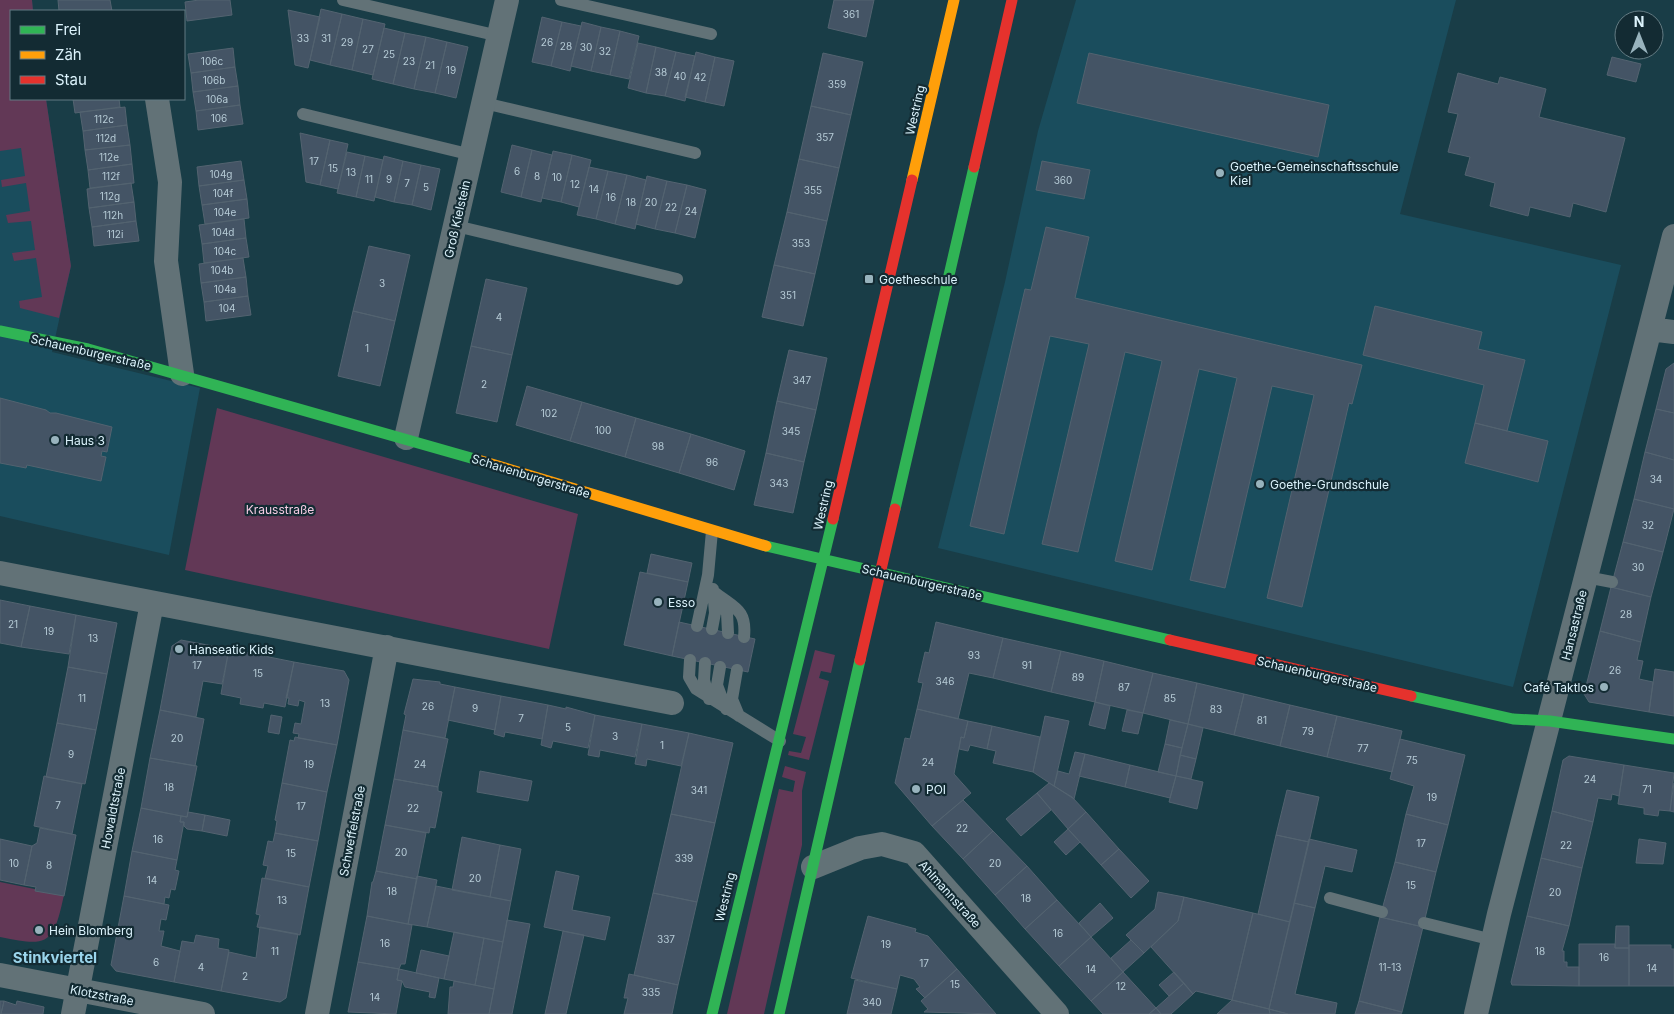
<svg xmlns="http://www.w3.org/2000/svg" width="1674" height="1014" font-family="Inter,sans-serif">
<rect width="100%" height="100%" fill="#193d47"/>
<path fill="#1a4d5d" d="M0,0H32L33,11H11V99H46L71,266L52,352L200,388L169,555L0,516Z
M1076,0H1456L1400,214L1621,265L1513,687L938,548L1005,282L1038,131Z"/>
<path fill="#623856" d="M0,0H32L33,11H11V99H46L71,266L59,318L20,308L19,301L42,297L36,258L14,261L12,253L35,250L31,221L8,223L6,215L30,211L26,183L2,187L1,180L25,176L21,148L0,151Z
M217,408L578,514L549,649L185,570Z
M815,650L835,655L831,673L821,671L819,678L829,681L809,760L788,755L789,751L801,753L806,737L793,734Z
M785,766L806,772L802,791V845L764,1014H727L779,789L793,792L795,781L782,777Z
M0,882L64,895C53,945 49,947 0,937Z"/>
<path fill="#445465" stroke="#536370" d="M58,0H110L112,11H59Z
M199,0H230L232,15L187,21L185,2Z
M834,0H874L866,37L828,28Z
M321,9L342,14L330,65L310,60Z
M288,10L320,17L308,68L295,65Z
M342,14L363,19L352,70L330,65Z
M542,17L562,22L551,66L532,62Z
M363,19L385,24L373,75L352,70Z
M562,22L581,26L570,71L551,66Z
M582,22L601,27L591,71L571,66Z
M601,27L620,31L610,75L591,71Z
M384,28L405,33L393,84L372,79Z
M620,31L639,36L629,79L610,75Z
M405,33L426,37L414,89L393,84Z
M426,37L447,42L435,93L414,89Z
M447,42L468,47L456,98L435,93Z
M638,43L656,47L646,93L628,88Z
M656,47L676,52L665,96L646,93Z
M233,48L235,67L191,73L188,54Z
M676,52L695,56L685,101L665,96Z
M696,52L715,57L705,102L685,97Z
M823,53L863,62L851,115L811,106Z
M1089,53L1329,105L1318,157L1077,103Z
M715,57L734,61L724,106L705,102Z
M1612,57L1641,64L1636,82L1607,75Z
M235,67L238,86L193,92L191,73Z
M1458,73L1498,84L1500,77L1546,89L1539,117L1625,138L1606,212L1573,203L1570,217L1530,207L1528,216L1490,206L1495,183L1465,175L1470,157L1448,152L1458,114L1448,112Z
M238,86L240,105L196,111L193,92Z
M73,99H119L120,107L75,113Z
M240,105L243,124L198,130L196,111Z
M811,106L851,115L839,168L799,159Z
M125,107L127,125L83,131L80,112Z
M127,125L130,145L85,150L83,131Z
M300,133L330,140L320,185L306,182Z
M330,140L348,144L338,189L320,185Z
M130,145L132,164L88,170L85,150Z
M512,145L532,150L521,197L501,192Z
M532,150L552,155L541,202L521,197Z
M553,151L572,155L561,202L542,198Z
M347,152L365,156L356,197L337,193Z
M572,155L591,160L579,207L561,202Z
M365,156L383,160L374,201L356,197Z
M384,156L403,161L394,202L375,197Z
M799,159L839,168L827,221L787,212Z
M241,161L244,180L199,186L197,167Z
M403,161L421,165L412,205L394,202Z
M1042,161L1090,170L1084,199L1036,190Z
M132,164L134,183L90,188L88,170Z
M421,165L440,169L431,210L412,205Z
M589,167L608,171L596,219L577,215Z
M608,171L627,175L615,224L596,219Z
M627,175L646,180L635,229L615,224Z
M647,176L667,181L655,229L636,224Z
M244,180L247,199L202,205L199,186Z
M667,181L687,185L675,233L655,229Z
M131,183L134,202L89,208L87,189Z
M687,185L706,190L695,238L675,233Z
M247,199L249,218L205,224L202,205Z
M134,202L136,221L92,227L89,208Z
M787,212L827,221L815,274L774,265Z
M244,219L246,238L202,244L199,225Z
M136,221L139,241L94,246L92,227Z
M1046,227L1089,237L1075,298L1362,365L1352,404L1349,403L1302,607L1267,598L1314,395L1272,386L1225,588L1190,580L1237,378L1199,369L1152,570L1115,561L1162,361L1125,352L1078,552L1042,544L1089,344L1050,336L1004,534L970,526L1025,289L1031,290Z
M246,238L249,257L204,263L202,244Z
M369,246L410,255L395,321L353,311Z
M243,258L246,277L201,283L199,264Z
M774,265L815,274L803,326L762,317Z
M246,277L248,296L204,302L201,283Z
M486,279L527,288L512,355L471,346Z
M248,296L251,315L206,321L204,302Z
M1375,306L1482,332L1478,349L1525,360L1507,431L1475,423L1484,385L1363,355Z
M353,311L395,321L380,386L338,376Z
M471,346L512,355L497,422L456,413Z
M789,350L827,358L816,410L777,401Z
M1674,363V413L1656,409L1666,369Z
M527,386L582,402L570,441L516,425Z
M0,398L46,410L50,413H56L112,427L107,452L102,451L101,456L106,457L101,481L27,465L26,468L0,463Z
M777,401L816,410L804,462L766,453Z
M582,402L636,418L625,457L570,441Z
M1656,409L1674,413V460L1645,452Z
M636,418L691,434L679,473L625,457Z
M1475,423L1548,441L1538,482L1465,463Z
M691,434L745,451L734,490L679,473Z
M1645,452L1674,460V509L1634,499Z
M766,453L804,462L793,513L754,505Z
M1634,499L1674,509L1663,552L1623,542Z
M1623,542L1663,552L1651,597L1611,587Z
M651,554L692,563L688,582L647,573Z
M640,572L688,582L672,656L624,645Z
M1611,587L1651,597L1641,642L1600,631Z
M0,600L30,606L21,647L0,643Z
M30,606L76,615L69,654L21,647Z
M76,615L117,623L107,674L68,667Z
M679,622L755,639L748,672L672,656Z
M936,622L1003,638L993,678L969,673L958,719L917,709L923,683L918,682L925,652L929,653Z
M1600,631L1641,642L1637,660L1643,661L1639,679L1653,682L1649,712L1589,702L1584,694Z
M1003,638L1061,651L1051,692L993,678Z
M181,640L229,649L222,684L203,681L196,717L160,710L172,646Z
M229,649L294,662L285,707L264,703L263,708L240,704L241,698L221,694Z
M1061,651L1104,661L1095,702L1051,692Z
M1104,661L1153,673L1143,713L1095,702Z
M294,662L344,671L349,680L337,745L298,738L299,734L293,733L295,723L301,724L305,702L299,700L298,706L288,704L289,698H286Z
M68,667L107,674L96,730L57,723Z
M1655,669L1674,672V716L1649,712Z
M1153,673L1197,683L1188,724L1143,713Z
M413,679L440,682V684L455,687L445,738L403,730L406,715L404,714Z
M1197,683L1244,694L1234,735L1188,724Z
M455,687L501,696L495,730L448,720Z
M1244,694L1290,705L1280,746L1234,735Z
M501,696L548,705L542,739L505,732L504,737L494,734Z
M1095,702L1110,706L1105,729L1089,725Z
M548,705L566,709V707L595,715L588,748L553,741L551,748L541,745Z
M1290,705L1337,716L1327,757L1280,746Z
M917,709L968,721L964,738L961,737L954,774L971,793L932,826L895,783L905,738L910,739Z
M160,710L204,719L195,766L150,758Z
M1127,710L1143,713L1138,734L1122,731Z
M271,715L282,717L279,734L268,732Z
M595,715L642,724L635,757L600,750L599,757L588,755Z
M1045,716L1069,721L1054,786L1033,772Z
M1337,716L1402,731L1392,772L1327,757Z
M1170,720L1188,724L1182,748L1165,744Z
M968,721L992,726L987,749L970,745L968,751L959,749L961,737L964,738Z
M57,723L96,730L85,784L46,777Z
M642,724L689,733L681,766L647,759L646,766L635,764Z
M1188,724L1203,728L1196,759L1180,755Z
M992,726L1040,737L1033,772L993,763L996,751L987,749Z
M403,730L448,739L438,787L394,779Z
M689,733L733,743L715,823L671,814Z
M295,737L337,745L327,792L282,783L290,740L294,741Z
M1400,739L1465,755L1448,825L1406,814L1414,786L1390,779Z
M1165,744L1182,748L1176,776L1158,772Z
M1075,752L1085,754L1074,799L1054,786L1058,771L1069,774Z
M1085,754L1130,765L1125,787L1079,776Z
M1180,755L1196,759L1191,779L1176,776Z
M1569,756L1624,765L1619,796L1612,794L1611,800L1598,798L1593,822L1552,811L1563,760Z
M150,758L197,766L187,817L141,808Z
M1130,765L1176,776L1170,798L1125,787Z
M1624,765L1674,773L1670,811L1659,810L1658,816L1644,814V808L1618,804Z
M480,771L532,781L528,801L477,792Z
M44,776L82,784L72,834L34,826Z
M1176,776L1203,782L1197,809L1169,802Z
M394,779L438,787V791L442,792L435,828L430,827L429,833L385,825Z
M282,783L327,792L318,841L275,833L277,821L275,820Z
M1049,783L1072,797L1086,812L1068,829L1037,793Z
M1674,783V812L1670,811Z
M1287,790L1319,797L1309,842L1276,835Z
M1037,793L1051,810L1021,836L1006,819Z
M963,800L993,831L963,859L932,826Z
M141,808L181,816L180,822H184L177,860L132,851Z
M1552,811L1593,822L1582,868L1541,858Z
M188,812L205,815L202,831L187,829L184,826V822H180L181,816L187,817Z
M1086,812L1119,849L1101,865L1068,829Z
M671,814L715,823L697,902L653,893Z
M1406,814L1448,825L1436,872L1395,862Z
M205,815L230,820L227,836L202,831Z
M385,825L426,833L417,879L376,871Z
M40,828L76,835L64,896L35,891L36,887L24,885L32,846L37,843Z
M1068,829L1080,842L1066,855L1054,842Z
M993,831L1027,866L995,895L963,859Z
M275,833L318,841L309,887L265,878L268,866L263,865L268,841L273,842Z
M1276,835L1309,842L1290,922L1258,914Z
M462,837L500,845L490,897L452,890Z
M0,839L32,846L24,885L0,880Z
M1309,839L1357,850L1352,872L1325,866L1315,908L1294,903Z
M1639,839L1666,843L1663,864L1636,863Z
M500,845L521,849L511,901L490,897Z
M1119,849L1149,881L1131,898L1101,865Z
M132,851L177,860L175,870L179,871L175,890L171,889L169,898L165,897L164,904L124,896Z
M1541,858L1582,868L1569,926L1527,916Z
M1395,862L1436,872L1423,927L1380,917Z
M1027,866L1057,900L1025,929L995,895Z
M376,871L417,879L408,924L367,916L372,882H373Z
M556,871L579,876L572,910L610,917L605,940L544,927Z
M417,876L437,880L427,927L408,924Z
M262,878L309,887L300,935L257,927L260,915L256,914Z
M436,886L511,901L503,942L427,927Z
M1158,892L1184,897L1178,921L1144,953L1126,935L1155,909Z
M653,893L697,902L678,985L634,975Z
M124,896L169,905L166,920L161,919L159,931H164L161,946L180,951L174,982L116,971L111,965Z
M1184,897L1253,913L1232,1000L1196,991L1193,994L1151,947L1178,921Z
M1057,900L1091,937L1059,966L1025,929Z
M1100,903L1113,918L1091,937L1079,923Z
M1294,903L1315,908L1295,994L1337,1003L1335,1014H1288L1269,1009Z
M1253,913L1290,922L1269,1009L1232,1000Z
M367,916L412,925L405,964H401L399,969L358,962Z
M868,916L916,929L915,932L928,936L957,969L925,998L916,989L920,987L914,979L900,975L897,989L851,978Z
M1527,916L1569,926L1562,951H1564V962H1567V967H1579V986L1512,985L1511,982Z
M1380,917L1423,927L1402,1012L1359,1001Z
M507,920L530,924L512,1014H489Z
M1616,926H1629V948H1615Z
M260,927L298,934L286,998L280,1002L221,991L229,952L256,958Z
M563,931L584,935L566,1014H545Z
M454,932L484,938L475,985L444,979Z
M196,935L219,939L218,948L229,950L221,991L174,982L182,941L194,943Z
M1091,937L1123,972L1091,1001L1059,966Z
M484,938L503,942L494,989L475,985Z
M1131,940L1144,953L1123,972L1111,958Z
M1579,944H1615V948H1629V986H1579Z
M1629,945H1671V949H1674V986H1629Z
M421,950L449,956L444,979L416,973Z
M358,962L399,969L397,980L402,981L396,1014L348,1012Z
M399,969L439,978L435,998L429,997L430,992L405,987L402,981L397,980Z
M957,969L996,1014L924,1012L928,1009L921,1001Z
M1123,972L1156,1008L1149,1014H1103L1091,1001Z
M1174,972L1184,983L1169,996L1159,985Z
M629,974L678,985L672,1014H624L628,998H624Z
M855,980L897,989L891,1014H847Z
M454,981L494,989L489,1014H448L450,987H453Z
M1184,983L1193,994L1171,1014H1161L1156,1008Z
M1232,1000L1269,1009L1270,1014H1217Z
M0,1001H4L1,1014H0Z
M4,1001L16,1005L17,1001L44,1007L43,1014H1Z
M1359,1001L1402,1012L1401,1014H1355Z
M1156,1008L1161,1014H1149Z
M1269,1009L1288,1014H1270Z"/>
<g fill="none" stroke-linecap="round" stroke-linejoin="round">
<path stroke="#627277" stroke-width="12" d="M343,0L499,36
M561,0L711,34
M484,103L695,153
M303,114L472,155
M456,226L677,279
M1586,577L1612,582
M714,592C734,608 747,609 744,637
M718,599L727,613L728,633
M697,626L708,575L712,531
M712,629L715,613L713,589
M690,660L689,677L696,689L780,741
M705,663L704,680L709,699
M720,667L717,685L726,709
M737,670L732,699L739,716
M1330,898L1382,912
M1424,923L1493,940"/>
<path stroke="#627277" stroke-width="24" d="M157,99L170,182L166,261L182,374
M1650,329L1674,332
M406,438L507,0
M0,573L672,703
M813,867L860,848L882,844L914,853L1057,1014
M0,975L203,1014
M73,1014L152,603
M317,1014L387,647
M1476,1014L1499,914L1674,236"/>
<path stroke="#30b455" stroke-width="11" d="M0,331L88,349L478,460
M895,509L974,167
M766,546L1170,640
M1411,696L1513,719L1550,721L1674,739
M712,1014L833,519
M779,1014L860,660"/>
<path stroke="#ff9f0a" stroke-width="11" d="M912,180L954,0
M478,460L766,546"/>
<path stroke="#e5322d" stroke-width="11" d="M974,167L1012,0
M833,519L912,180
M1170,640L1411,696
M860,660L895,509"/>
</g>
<g fill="#98b3bd" stroke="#132b33" stroke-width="2">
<circle cx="1220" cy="173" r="5"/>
<rect x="864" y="274" width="10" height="10" rx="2.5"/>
<circle cx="55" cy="440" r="5"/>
<circle cx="1260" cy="484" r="5"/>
<circle cx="658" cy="602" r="5"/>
<circle cx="179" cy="649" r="5"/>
<circle cx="1604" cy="687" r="5"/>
<circle cx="916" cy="789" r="5"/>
<circle cx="39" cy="930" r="5"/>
</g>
<g text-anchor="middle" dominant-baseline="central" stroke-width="4.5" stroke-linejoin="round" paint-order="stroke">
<g font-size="10" fill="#b6cbd6">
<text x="851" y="14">361</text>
<text x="303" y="38">33</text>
<text x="326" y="38">31</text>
<text x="347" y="42">29</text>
<text x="547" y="42">26</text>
<text x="566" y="46">28</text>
<text x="586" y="47">30</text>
<text x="368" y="49">27</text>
<text x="605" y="51">32</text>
<text x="389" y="54">25</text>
<text x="212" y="61">106c</text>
<text x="409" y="61">23</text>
<text x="430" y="65">21</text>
<text x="451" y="70">19</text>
<text x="661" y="72">38</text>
<text x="680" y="76">40</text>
<text x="700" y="77">42</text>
<text x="214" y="80">106b</text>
<text x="837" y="84">359</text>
<text x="217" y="99">106a</text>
<text x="219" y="118">106</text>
<text x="104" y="119">112c</text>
<text x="825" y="137">357</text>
<text x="106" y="138">112d</text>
<text x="109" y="157">112e</text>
<text x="314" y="161">17</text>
<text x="333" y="168">15</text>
<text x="517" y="171">6</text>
<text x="351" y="172">13</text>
<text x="221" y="174">104g</text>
<text x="111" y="176">112f</text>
<text x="537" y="176">8</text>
<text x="557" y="177">10</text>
<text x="369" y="179">11</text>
<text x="389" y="179">9</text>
<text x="1063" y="180">360</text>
<text x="407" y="183">7</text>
<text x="575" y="184">12</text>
<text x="426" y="187">5</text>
<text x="594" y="189">14</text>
<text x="813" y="190">355</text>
<text x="223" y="193">104f</text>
<text x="110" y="196">112g</text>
<text x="611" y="197">16</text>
<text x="631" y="202">18</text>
<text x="651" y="202">20</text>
<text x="671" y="207">22</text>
<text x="691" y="211">24</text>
<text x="225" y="212">104e</text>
<text x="113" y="215">112h</text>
<text x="223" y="232">104d</text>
<text x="115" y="234">112i</text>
<text x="801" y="243">353</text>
<text x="225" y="251">104c</text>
<text x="222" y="270">104b</text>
<text x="382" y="283">3</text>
<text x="225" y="289">104a</text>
<text x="788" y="295">351</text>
<text x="227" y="308">104</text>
<text x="499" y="317">4</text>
<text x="367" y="348">1</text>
<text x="802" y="380">347</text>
<text x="484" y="384">2</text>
<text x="549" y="413">102</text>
<text x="603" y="430">100</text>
<text x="791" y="431">345</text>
<text x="658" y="446">98</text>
<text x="712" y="462">96</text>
<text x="1656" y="479">34</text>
<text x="779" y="483">343</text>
<text x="1648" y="525">32</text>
<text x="1638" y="567">30</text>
<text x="1626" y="614">28</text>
<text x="13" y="624">21</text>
<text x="49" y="631">19</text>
<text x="93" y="638">13</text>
<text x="974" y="655">93</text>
<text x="197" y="665">17</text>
<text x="1027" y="665">91</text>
<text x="1615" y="670">26</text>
<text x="258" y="673">15</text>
<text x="1078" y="677">89</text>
<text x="945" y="681">346</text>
<text x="1124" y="687">87</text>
<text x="82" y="698">11</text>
<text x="1170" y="698">85</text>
<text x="325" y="703">13</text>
<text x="428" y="706">26</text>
<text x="475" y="708">9</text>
<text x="1216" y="709">83</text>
<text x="521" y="718">7</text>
<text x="1262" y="720">81</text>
<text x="568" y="727">5</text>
<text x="1308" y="731">79</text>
<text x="615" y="736">3</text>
<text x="177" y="738">20</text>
<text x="662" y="745">1</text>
<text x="1363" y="748">77</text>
<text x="71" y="754">9</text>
<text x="1412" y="760">75</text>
<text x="928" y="762">24</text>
<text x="309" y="764">19</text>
<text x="420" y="764">24</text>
<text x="1590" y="779">24</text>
<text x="169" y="787">18</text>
<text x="1647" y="789">71</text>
<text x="699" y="790">341</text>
<text x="1432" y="797">19</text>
<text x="58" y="805">7</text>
<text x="301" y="806">17</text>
<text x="413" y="808">22</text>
<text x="962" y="828">22</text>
<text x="158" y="839">16</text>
<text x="1421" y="843">17</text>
<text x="1566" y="845">22</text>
<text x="401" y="852">20</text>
<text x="291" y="853">15</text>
<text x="684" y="858">339</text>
<text x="14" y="863">10</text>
<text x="995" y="863">20</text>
<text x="49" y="865">8</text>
<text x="475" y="878">20</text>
<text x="152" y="880">14</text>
<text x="1411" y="885">15</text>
<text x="392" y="891">18</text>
<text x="1555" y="892">20</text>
<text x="1026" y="898">18</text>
<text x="282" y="900">13</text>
<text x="1058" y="933">16</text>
<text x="666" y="939">337</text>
<text x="385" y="943">16</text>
<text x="886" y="944">19</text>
<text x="275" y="951">11</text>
<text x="1540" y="951">18</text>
<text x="1604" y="957">16</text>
<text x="156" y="962">6</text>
<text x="924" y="963">17</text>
<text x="201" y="967">4</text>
<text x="1390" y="967">11-13</text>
<text x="1652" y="968">14</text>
<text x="1091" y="969">14</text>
<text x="245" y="976">2</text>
<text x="955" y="984">15</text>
<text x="1121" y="986">12</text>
<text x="651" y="992">335</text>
<text x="375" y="997">14</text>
<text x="872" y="1002">340</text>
</g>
<g font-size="12" fill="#dcf3fc" stroke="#132b33">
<text transform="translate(915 110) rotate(-77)">Westring</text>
<text transform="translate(457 219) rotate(-77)">Groß Kielstein</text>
<text transform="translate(91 352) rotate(13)">Schauenburgerstraße</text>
<text transform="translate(531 476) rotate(17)">Schauenburgerstraße</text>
<text transform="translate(823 505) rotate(-77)">Westring</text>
<text transform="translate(922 582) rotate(13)">Schauenburgerstraße</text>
<text transform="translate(1574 625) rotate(-76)">Hansastraße</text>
<text transform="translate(1317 674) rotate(13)">Schauenburgerstraße</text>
<text transform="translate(113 808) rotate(-79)">Howaldtstraße</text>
<text transform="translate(352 831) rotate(-79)">Schweffelstraße</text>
<text transform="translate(950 894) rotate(48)">Ahlmannstraße</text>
<text transform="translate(725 897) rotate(-76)">Westring</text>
<text transform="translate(102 995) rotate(11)">Klotzstraße</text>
</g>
<g font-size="12" fill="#dcf3fc" stroke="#132b33" text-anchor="start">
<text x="1230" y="166">Goethe-Gemeinschaftsschule<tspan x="1230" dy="14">Kiel</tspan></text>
<text x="879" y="279">Goetheschule</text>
<text x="65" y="440">Haus 3</text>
<text x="1270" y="484">Goethe-Grundschule</text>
<text x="668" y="602">Esso</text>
<text x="189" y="649">Hanseatic Kids</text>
<text x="1594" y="687" text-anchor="end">Café Taktlos</text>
<text x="926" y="789">POI</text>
<text x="49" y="930">Hein Blomberg</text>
</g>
<g font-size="12" fill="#f4cbe2" stroke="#132b33">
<text x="280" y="509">Krausstraße</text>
</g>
<g font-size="15" font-weight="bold" fill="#9bd5ec" stroke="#132b33">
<text x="55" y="957">Stinkviertel</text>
</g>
</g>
<rect x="10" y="10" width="175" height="90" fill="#132b33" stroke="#637b83"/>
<rect x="20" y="26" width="25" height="8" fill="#30b455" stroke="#637b83"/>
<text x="55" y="35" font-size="15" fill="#dcf3fc">Frei</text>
<rect x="20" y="51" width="25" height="8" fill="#ff9f0a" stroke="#637b83"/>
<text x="55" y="60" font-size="15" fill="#dcf3fc">Zäh</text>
<rect x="20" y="76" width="25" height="8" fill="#e5322d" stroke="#637b83"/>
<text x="55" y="85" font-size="15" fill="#dcf3fc">Stau</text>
<g transform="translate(1639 35)"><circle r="24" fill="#132b33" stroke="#637b83"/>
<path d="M0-4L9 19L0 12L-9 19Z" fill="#98b3bd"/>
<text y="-8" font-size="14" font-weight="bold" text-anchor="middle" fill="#dcf3fc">N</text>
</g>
</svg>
